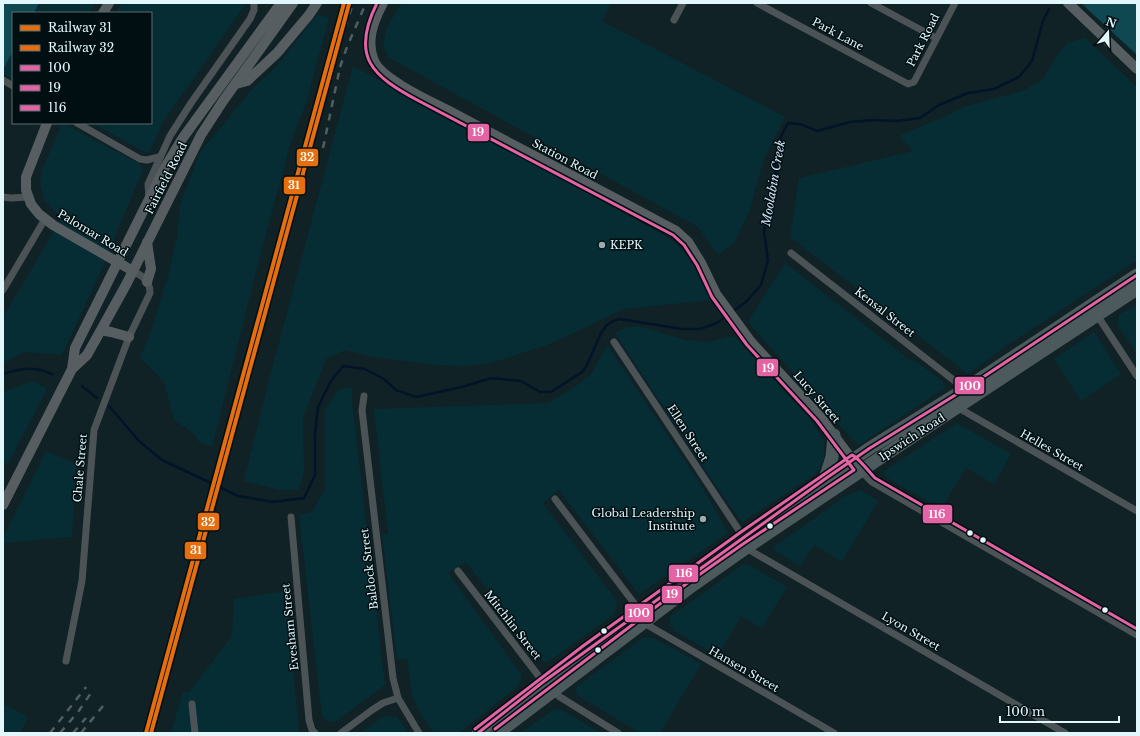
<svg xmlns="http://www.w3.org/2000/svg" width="1140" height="736" font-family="'Libre Baskerville',serif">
<rect width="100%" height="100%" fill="#102226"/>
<path fill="#062d34" d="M39,3H95L89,13H34Z
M121,3H244L245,4L243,8L163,122L150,151L145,152L92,123H151V13H116Z
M401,3H611L602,21L785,117L764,159L749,212L734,243L718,255L698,227L388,57L383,43L387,28Z
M318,14L329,18L306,103L290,145L257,267L212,447L198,441L194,434L174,419L164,382L140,357L149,337L169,273L177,237L180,204L201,151L255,86L275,68Z
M1085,38L1137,87V260L1003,348L968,374L790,237L799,178L914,151L899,136L946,116L964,107L1025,90L1043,79L1054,60L1067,43Z
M13,51V80L3,74V70Z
M353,66L671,239L691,260L711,300L624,309L550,344L491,363L466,366L436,365L373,357L345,350L326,359L303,418L304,471L299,490H279L244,481L270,376Z
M62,123L140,164L143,170L99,275L62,355L24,352L3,363V317L62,218L44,200L40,183L42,170Z
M785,263L911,361L913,360L939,378L946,387L859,445L852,439L748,322Z
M1137,304V354L1117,324L1119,315Z
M638,326L686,340L707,342L734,336L810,419L820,434L824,441V458L819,469L814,475L742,522L714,483L615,333L626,327Z
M1094,332L1121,374L1081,401L1054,359Z
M607,345L701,485L728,533L639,594L559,490L543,503L617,601L616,610L612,616L548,662H544L466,562L448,573L521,674V680L517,687L459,733H434L420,713L412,695L407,659H397L382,535L388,534L374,409L548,403L575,387L591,374Z
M33,381L47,389L8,464L3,462V392Z
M352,387V401L385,685L335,722L328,721L322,716L299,515L312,512L325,490V410L339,389Z
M957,423L1011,454L994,484L966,468L941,509L884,476V471Z
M46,451L76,464L72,537L3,543V538Z
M861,490L878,501L842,562L814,545L800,566L774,550L775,546L847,495Z
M742,565H749L787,587L762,628L741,616L718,656L675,631L670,625V617Z
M286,591L299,733H171L183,692H189L232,636L234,599Z
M644,637L654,638L701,664L660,733H640L577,695L575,688Z
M3,704L28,717L20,733H3Z
M560,709L599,732L600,733H521L553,710Z
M384,716L397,717L409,733H361Z"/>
<path fill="#0f4850" d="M3,3H39L34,13H13V51L3,70Z
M1081,3H1137V55Z"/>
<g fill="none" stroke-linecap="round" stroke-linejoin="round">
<path stroke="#021428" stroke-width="2.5" d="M732,312L746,302L761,285L768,260L764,231L775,186L776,156L781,136L788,123L800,124L817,131L850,122L873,120L897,121L920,118L939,105L968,93L994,89L1019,77L1032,61L1043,21L1049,9
M3,374C21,368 35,366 52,374
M82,386L97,398
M109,406L139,441L162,460L192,474L238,496L273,502L304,498L315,475V434L318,407L331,381L343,366L365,369L384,379L396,390L416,397L462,387L491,378L521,381L540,392H551L582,372L587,365L601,333L607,325L613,321L620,319L682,329H700L717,323L728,315"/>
<path stroke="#4c5356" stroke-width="7" d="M757,3L908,84L914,82L955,3
M871,3L936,38
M674,20L683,3
M3,80L13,86
M77,123L140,159L147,160L159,157
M3,197L11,198L28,197
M149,199L148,184L170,136L191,103L250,19L254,10V3
M791,253L965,389
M3,290L45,219
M1097,315L1137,376
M614,342L738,529L744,536
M364,396L362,410L393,678L398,698L419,733
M957,407L1137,511
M861,471L872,482L1137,635
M555,499L640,611
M291,517L309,720L312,730L315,733
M746,548L1065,733
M458,571L544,683
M644,623L834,733
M66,661L82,581L94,430L129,337L150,293C150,281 143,276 133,271
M552,690L560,697L618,733
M192,704L195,733
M341,733L372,710L383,703L398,698"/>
<path stroke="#575e62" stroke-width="10" d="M383,3C373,22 365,42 375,63C385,81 432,102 451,112C526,152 601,190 676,231L688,242L701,263L716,294L751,342L821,418L856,465
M1068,3L1137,69
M103,13L109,3
M236,84L247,81L277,53L309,15L317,3
M47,123L26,177V190L31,204L39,214L53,225L133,271
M147,242L151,269L147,282
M101,330L111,332L129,337
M72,369L87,355L101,330L127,283L201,135L223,101L293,3
M3,505L72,369L75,348L164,169L182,139L281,3"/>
<path stroke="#4c595d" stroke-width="13" d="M825,479L832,457L834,435
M478,733L543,682L825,479L870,448L965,389L1137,275
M498,733L689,588L746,548L877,460L1137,289"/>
<path stroke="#525d60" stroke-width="2.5" stroke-dasharray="7 7" stroke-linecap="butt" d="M340,67L347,47L366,3
M319,93L348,19L353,3
M323,148L339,72
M50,733L86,687
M60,733L78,712L91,693
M73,733L86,718
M81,733L103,706"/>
<g stroke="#020f12" stroke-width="6">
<path id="bus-1" d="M478,733L543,682L825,479L870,448L965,389L1137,275"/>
</g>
<g stroke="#020f12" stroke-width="6">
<path id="bus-2" d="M377,3C350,57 372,76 419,101L673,235L684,245L697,265L712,297L747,345L817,421L854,470L743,544L686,584L495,729"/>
</g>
<g stroke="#020f12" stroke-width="6">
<path id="bus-3" d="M475,729L583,646L741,532L852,455C858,457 869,472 875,478L1137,629"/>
</g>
<use href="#bus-1" stroke="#e463a4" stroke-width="3"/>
<use href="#bus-2" stroke="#e463a4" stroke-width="3"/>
<use href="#bus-3" stroke="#e463a4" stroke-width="3"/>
<g stroke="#020f12" stroke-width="7">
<path id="rail-1" d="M146,733L344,3"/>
</g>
<g stroke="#020f12" stroke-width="7">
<path id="rail-2" d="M151,733L349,4"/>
</g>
<use href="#rail-1" stroke="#e56e0f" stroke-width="4"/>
<use href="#rail-2" stroke="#e56e0f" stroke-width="4"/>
</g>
<g fill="#98acb0" stroke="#020f12" stroke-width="1.5">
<circle cx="602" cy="245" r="4"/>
<circle cx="703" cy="519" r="4"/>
</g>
<g fill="#e1f7fb" stroke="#020f12" stroke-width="1.5">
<circle cx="770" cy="526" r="3.5"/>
<circle cx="970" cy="533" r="3.5"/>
<circle cx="983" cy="540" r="3.5"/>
<circle cx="1105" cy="610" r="3.5"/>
<circle cx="604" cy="631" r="3.5"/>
<circle cx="598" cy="650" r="3.5"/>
</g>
<g text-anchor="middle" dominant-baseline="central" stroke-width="3" stroke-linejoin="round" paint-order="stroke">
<g font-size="11" fill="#e1f7fb" stroke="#020f12">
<text transform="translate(838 34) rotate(28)">Park Lane</text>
<text transform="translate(923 40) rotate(-63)">Park Road</text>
<text transform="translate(565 159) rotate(28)">Station Road</text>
<text transform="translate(166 178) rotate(-63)">Fairfield Road</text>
<text transform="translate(93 233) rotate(31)">Palomar Road</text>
<text transform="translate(885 312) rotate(38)">Kensal Street</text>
<text transform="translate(817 397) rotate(49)">Lucy Street</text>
<text transform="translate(688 433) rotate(57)">Ellen Street</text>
<text transform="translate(912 437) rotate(-33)">Ipswich Road</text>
<text transform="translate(1052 450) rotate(30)">Helles Street</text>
<text transform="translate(80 468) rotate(-85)">Chale Street</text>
<text transform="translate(369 569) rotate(-97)">Baldock Street</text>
<text transform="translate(513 625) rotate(52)">Mitchlin Street</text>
<text transform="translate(290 627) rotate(-96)">Evesham Street</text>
<text transform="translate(911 631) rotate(30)">Lyon Street</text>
<text transform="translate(744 669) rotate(30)">Hansen Street</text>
</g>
<g font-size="11" fill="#e1f7fb" stroke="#020f12" text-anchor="start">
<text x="610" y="245">KEPK</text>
<text x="695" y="513" text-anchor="end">Global Leadership<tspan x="695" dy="13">Institute</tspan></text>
</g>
<g font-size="12" font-style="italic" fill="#d3e3f6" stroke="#020f12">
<text transform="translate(773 183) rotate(-80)">Moolabin Creek</text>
</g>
</g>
<g stroke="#020f12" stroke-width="1.5">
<rect x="467" y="123" width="23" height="19" rx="4" fill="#e463a4"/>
<rect x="296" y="148" width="23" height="19" rx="4" fill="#e56e0f"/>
<rect x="283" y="176" width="23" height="19" rx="4" fill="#e56e0f"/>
<rect x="756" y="358" width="23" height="19" rx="4" fill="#e463a4"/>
<rect x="954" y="376" width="31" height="19" rx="4" fill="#e463a4"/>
<rect x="922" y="504" width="31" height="20" rx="4" fill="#e463a4"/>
<rect x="197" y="512" width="23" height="19" rx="4" fill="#e56e0f"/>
<rect x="184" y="541" width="23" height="19" rx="4" fill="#e56e0f"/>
<rect x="668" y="564" width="31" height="19" rx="4" fill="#e463a4"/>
<rect x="661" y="585" width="22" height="19" rx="4" fill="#e463a4"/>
<rect x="624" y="603" width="30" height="20" rx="4" fill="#e463a4"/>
</g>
<g font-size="11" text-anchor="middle" font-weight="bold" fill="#fff">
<text x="478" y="136">19</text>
<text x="307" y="161">32</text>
<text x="294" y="189">31</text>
<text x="768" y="372">19</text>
<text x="970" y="390">100</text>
<text x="937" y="518">116</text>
<text x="208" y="526">32</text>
<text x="196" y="554">31</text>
<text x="684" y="577">116</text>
<text x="672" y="598">19</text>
<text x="639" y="617">100</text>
</g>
<rect width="1140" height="736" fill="none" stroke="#e1f7fb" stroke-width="8"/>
<rect x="12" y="12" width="140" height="112" fill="#020f12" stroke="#5b6c6f"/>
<rect x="20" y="25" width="20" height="6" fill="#e56e0f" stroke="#5b6c6f"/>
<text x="48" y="32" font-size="12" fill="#e1f7fb">Railway 31</text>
<rect x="20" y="45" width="20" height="6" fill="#e56e0f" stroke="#5b6c6f"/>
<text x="48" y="52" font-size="12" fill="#e1f7fb">Railway 32</text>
<rect x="20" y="65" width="20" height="6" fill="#e463a4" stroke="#5b6c6f"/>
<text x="48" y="72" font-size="12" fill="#e1f7fb">100</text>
<rect x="20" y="85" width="20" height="6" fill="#e463a4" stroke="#5b6c6f"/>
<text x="48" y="92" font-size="12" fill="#e1f7fb">19</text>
<rect x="20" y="105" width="20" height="6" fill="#e463a4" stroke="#5b6c6f"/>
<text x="48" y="112" font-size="12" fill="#e1f7fb">116</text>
<g transform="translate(1108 32) rotate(19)" stroke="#020f12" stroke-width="3" paint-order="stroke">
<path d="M0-3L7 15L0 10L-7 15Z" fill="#e1f7fb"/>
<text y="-6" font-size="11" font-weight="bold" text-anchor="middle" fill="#e1f7fb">N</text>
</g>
<path d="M1000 716v6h119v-6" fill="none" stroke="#e1f7fb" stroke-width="2"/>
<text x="1006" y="716" font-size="12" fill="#e1f7fb" stroke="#020f12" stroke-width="3" paint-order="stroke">100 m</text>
</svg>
